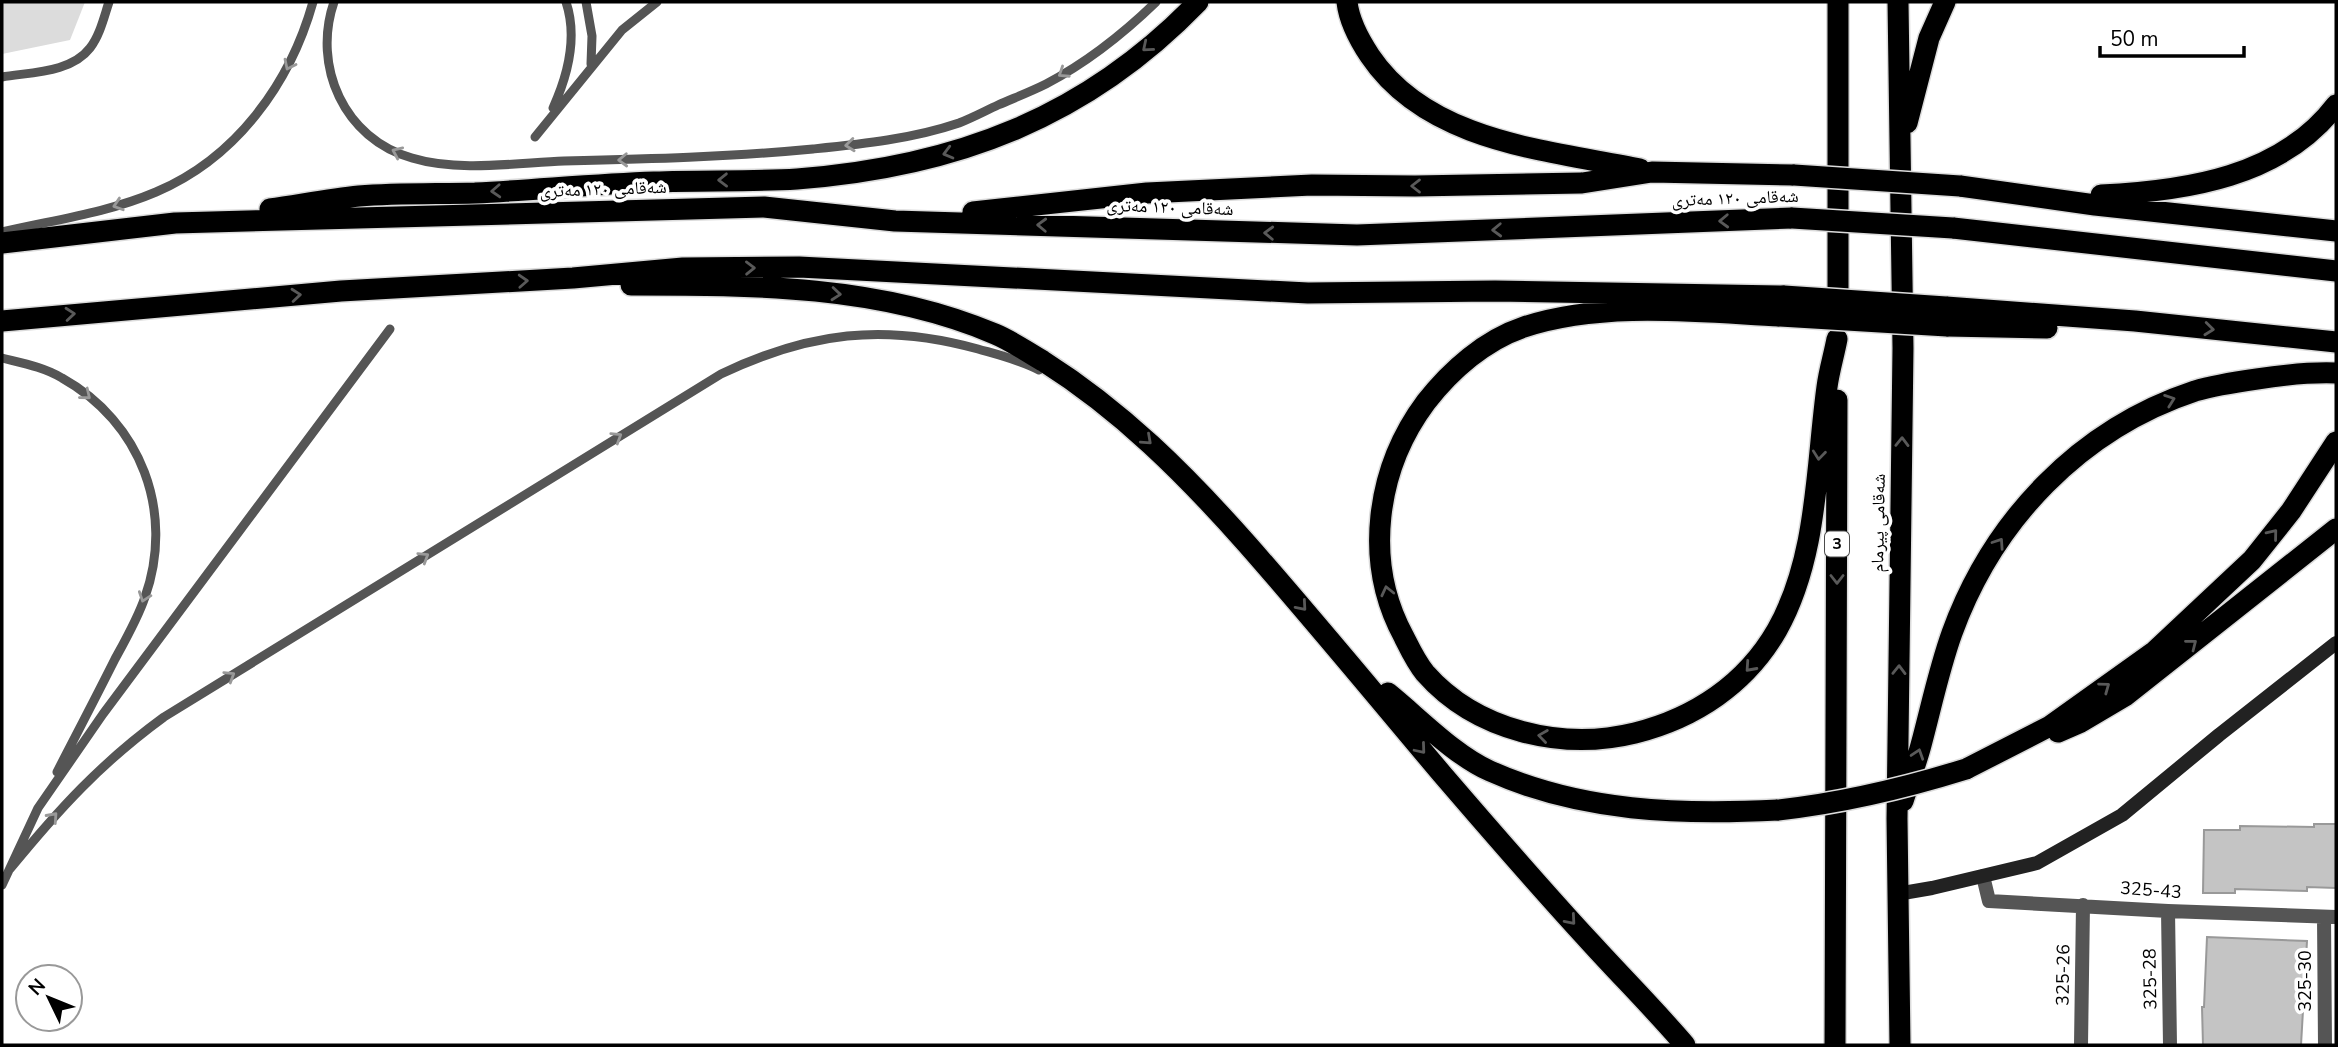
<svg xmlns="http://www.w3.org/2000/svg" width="2338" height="1047" font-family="'Nunito Sans','Noto Naskh Arabic',sans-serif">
<rect width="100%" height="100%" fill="#fff"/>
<path fill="#dcdcdc" d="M2,2H85L70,40L2,54Z"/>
<path fill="#c4c4c4" stroke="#999" stroke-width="2" d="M2314,824H2336V888L2307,887V891L2235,889V893H2203L2204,830H2240V826L2314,827Z
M2207,937L2307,941L2301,1045H2203L2202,1007H2204Z"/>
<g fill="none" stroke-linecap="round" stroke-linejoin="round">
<g stroke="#dbdbdb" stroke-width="24">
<path id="highway" d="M1347,2C1349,20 1360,41 1370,56C1428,142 1546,150 1640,169
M1838,2V315
M1898,2L1903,348L1897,819L1900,1045
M1907,123L1929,38L1945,2
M1960,186L2095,205L2336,231
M2101,195C2186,191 2281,177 2336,105
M270,209C299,205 329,199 359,196C397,193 436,194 475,193C535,190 595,184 654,182C702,180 750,182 797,179C955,167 1086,118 1198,2
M973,212L1147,193L1312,185L1415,186L1582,183L1652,172L1794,175
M1953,228L2336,271
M2,243L175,223L764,207L895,221L1357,235L1792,218
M631,285C754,285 880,285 995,334C1012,341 1027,352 1043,361C1122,411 1185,474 1247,544C1313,619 1377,697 1442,774C1491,831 1541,889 1592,944C1623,978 1655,1010 1685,1045
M1946,307L2135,321L2336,342
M1780,316C1699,312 1603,301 1524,327C1485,340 1451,370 1426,402C1376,469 1363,562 1404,637C1410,649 1416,662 1425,673C1476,731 1562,751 1635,733C1695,718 1746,684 1777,630C1818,557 1816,467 1827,387C1829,371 1834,355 1837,339
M2,321L341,291L573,278L683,268L799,267L1308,293L1495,291L1784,296
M1947,326L2047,328
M1388,693C1419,718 1454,755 1490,771C1581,812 1680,815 1778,810
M2058,732L2081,722L2125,696L2336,529
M1966,769L2050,726L2155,651L2252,560L2291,511L2336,442
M1903,801C1909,782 1916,764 1921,745C1931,708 1939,669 1952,633C1993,520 2080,429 2195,391C2215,385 2236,382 2257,379C2283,375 2310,372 2336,373
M1835,1045L1837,400"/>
</g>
<path stroke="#555" stroke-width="9" d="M334,2C312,66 344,139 412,158C458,172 516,163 564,161C648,159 730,157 813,149C862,144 912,139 959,123C972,118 985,111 998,105C1014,98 1030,92 1046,84C1086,63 1124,33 1156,2
M586,2L592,36L591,64
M2,77C30,72 71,73 90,48C100,35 104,17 109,2
M553,108C568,75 578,38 566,2
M535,137L622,30L657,2
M2,232C53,220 107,213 156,192C236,158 290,84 313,2
M2,358C22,363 44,367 62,378C141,422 175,512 145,597C138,618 126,639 115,659C96,697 76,735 57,772
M10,869C59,809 101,763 164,717L721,374C809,332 884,323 978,349C999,355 1020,360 1039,370
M2,885L38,808L103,714L390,329"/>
<path stroke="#555" stroke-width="14" d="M1983,876L1989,901L2168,911L2336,917
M2168,911L2170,1045
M2324,917L2325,1045
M2081,1045L2083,905"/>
<path stroke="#222" stroke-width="14" d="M1897,894L1932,888L2037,863L2122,815L2219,735L2336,643"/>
<use href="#highway" stroke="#000" stroke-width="21"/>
<g stroke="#dbdbdb" stroke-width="24" stroke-linecap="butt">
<path id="highway-bridge" d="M1794,175L1960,186
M1792,218L1953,228
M1784,296L1946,307
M1780,316L1947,326
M1778,810C1842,803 1905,788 1966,769"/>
</g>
<use href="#highway-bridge" stroke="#000" stroke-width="21"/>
</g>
<defs><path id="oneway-chevron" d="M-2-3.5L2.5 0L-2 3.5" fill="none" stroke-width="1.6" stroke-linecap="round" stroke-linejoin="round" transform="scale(1.75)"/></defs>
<g stroke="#595959">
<use href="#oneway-chevron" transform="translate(1147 47) rotate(140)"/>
<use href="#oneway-chevron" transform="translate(948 153) rotate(165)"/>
<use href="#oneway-chevron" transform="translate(723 180) rotate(179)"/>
<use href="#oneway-chevron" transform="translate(1416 186) rotate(180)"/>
<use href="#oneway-chevron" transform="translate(496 191) rotate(177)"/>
<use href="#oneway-chevron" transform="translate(1724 221) rotate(178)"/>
<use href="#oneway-chevron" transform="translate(1042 225) rotate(-178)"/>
<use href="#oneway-chevron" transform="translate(1497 230) rotate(178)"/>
<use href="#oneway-chevron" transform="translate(1269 233) rotate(-178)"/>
<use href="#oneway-chevron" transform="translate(750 268) rotate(-1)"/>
<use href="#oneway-chevron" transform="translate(523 281) rotate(-3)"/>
<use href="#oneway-chevron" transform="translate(836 294) rotate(5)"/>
<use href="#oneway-chevron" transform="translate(296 295) rotate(-5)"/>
<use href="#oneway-chevron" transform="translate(70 314) rotate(-5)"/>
<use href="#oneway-chevron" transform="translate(2209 329) rotate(6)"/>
<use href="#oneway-chevron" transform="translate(2170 400) rotate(-20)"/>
<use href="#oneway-chevron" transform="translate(1147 440) rotate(42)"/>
<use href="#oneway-chevron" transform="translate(1902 442) rotate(-89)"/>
<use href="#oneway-chevron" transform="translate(1819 455) rotate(96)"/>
<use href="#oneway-chevron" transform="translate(2273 534) rotate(-51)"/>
<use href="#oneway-chevron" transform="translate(1999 543) rotate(-56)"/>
<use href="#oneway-chevron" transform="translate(1837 579) rotate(90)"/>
<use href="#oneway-chevron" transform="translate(1387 591) rotate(-103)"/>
<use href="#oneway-chevron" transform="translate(1302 606) rotate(49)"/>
<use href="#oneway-chevron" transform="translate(2192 644) rotate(-38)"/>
<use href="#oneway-chevron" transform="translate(1750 667) rotate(132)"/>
<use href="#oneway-chevron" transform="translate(1899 670) rotate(-89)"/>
<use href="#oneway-chevron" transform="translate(2105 687) rotate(-36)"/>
<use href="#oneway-chevron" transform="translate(1543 736) rotate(-172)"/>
<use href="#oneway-chevron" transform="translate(1421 749) rotate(50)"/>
<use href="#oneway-chevron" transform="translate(1918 754) rotate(-72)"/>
<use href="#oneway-chevron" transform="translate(1571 920) rotate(49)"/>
</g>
<g stroke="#999">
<use href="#oneway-chevron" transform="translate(289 65) rotate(116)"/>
<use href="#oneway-chevron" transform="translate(1063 73) rotate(147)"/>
<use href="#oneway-chevron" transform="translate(850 145) rotate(174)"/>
<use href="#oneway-chevron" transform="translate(397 152) rotate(-156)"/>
<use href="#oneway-chevron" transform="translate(623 160) rotate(178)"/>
<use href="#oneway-chevron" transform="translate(118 205) rotate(162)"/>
<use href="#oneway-chevron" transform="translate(86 395) rotate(39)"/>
<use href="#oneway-chevron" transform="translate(617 437) rotate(-32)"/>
<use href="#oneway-chevron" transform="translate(424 557) rotate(-32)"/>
<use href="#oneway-chevron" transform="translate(144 597) rotate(109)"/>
<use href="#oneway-chevron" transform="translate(230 676) rotate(-32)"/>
<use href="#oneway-chevron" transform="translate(53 817) rotate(-48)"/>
</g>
<g text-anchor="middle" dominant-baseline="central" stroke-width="7" stroke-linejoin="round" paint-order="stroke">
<rect fill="#fff" stroke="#4c4c4c" stroke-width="2" x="1825" y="531.5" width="24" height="25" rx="5"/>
<g font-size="16" font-weight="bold" fill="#000">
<text x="1837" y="544">3</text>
</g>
<g font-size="18" fill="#000" stroke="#fff">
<text transform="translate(603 189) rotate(-2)">شەقامی ١٢٠ مەتری</text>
<text transform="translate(1735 198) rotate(-2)">شەقامی ١٢٠ مەتری</text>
<text transform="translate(1170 207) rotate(2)">شەقامی ١٢٠ مەتری</text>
<text transform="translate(1878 523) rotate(-89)">شەقامی پیرمام</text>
<text transform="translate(2151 890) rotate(4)">325-43</text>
<text transform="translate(2063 975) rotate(-89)">325-26</text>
<text transform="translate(2150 979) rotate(-91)">325-28</text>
<text transform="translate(2305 981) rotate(-90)">325-30</text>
</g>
</g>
<rect width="2338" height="1047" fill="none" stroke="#000000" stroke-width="7"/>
<g transform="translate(49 998) rotate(313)"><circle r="33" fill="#ffffff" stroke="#999999" stroke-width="2"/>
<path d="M0-5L12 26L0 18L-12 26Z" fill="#000000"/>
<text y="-10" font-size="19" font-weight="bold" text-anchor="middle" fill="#000000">N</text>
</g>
<path d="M2100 46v10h144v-10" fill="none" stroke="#000000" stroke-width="3.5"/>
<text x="2110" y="46" font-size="21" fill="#000000" stroke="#ffffff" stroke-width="5" paint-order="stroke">50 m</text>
</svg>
